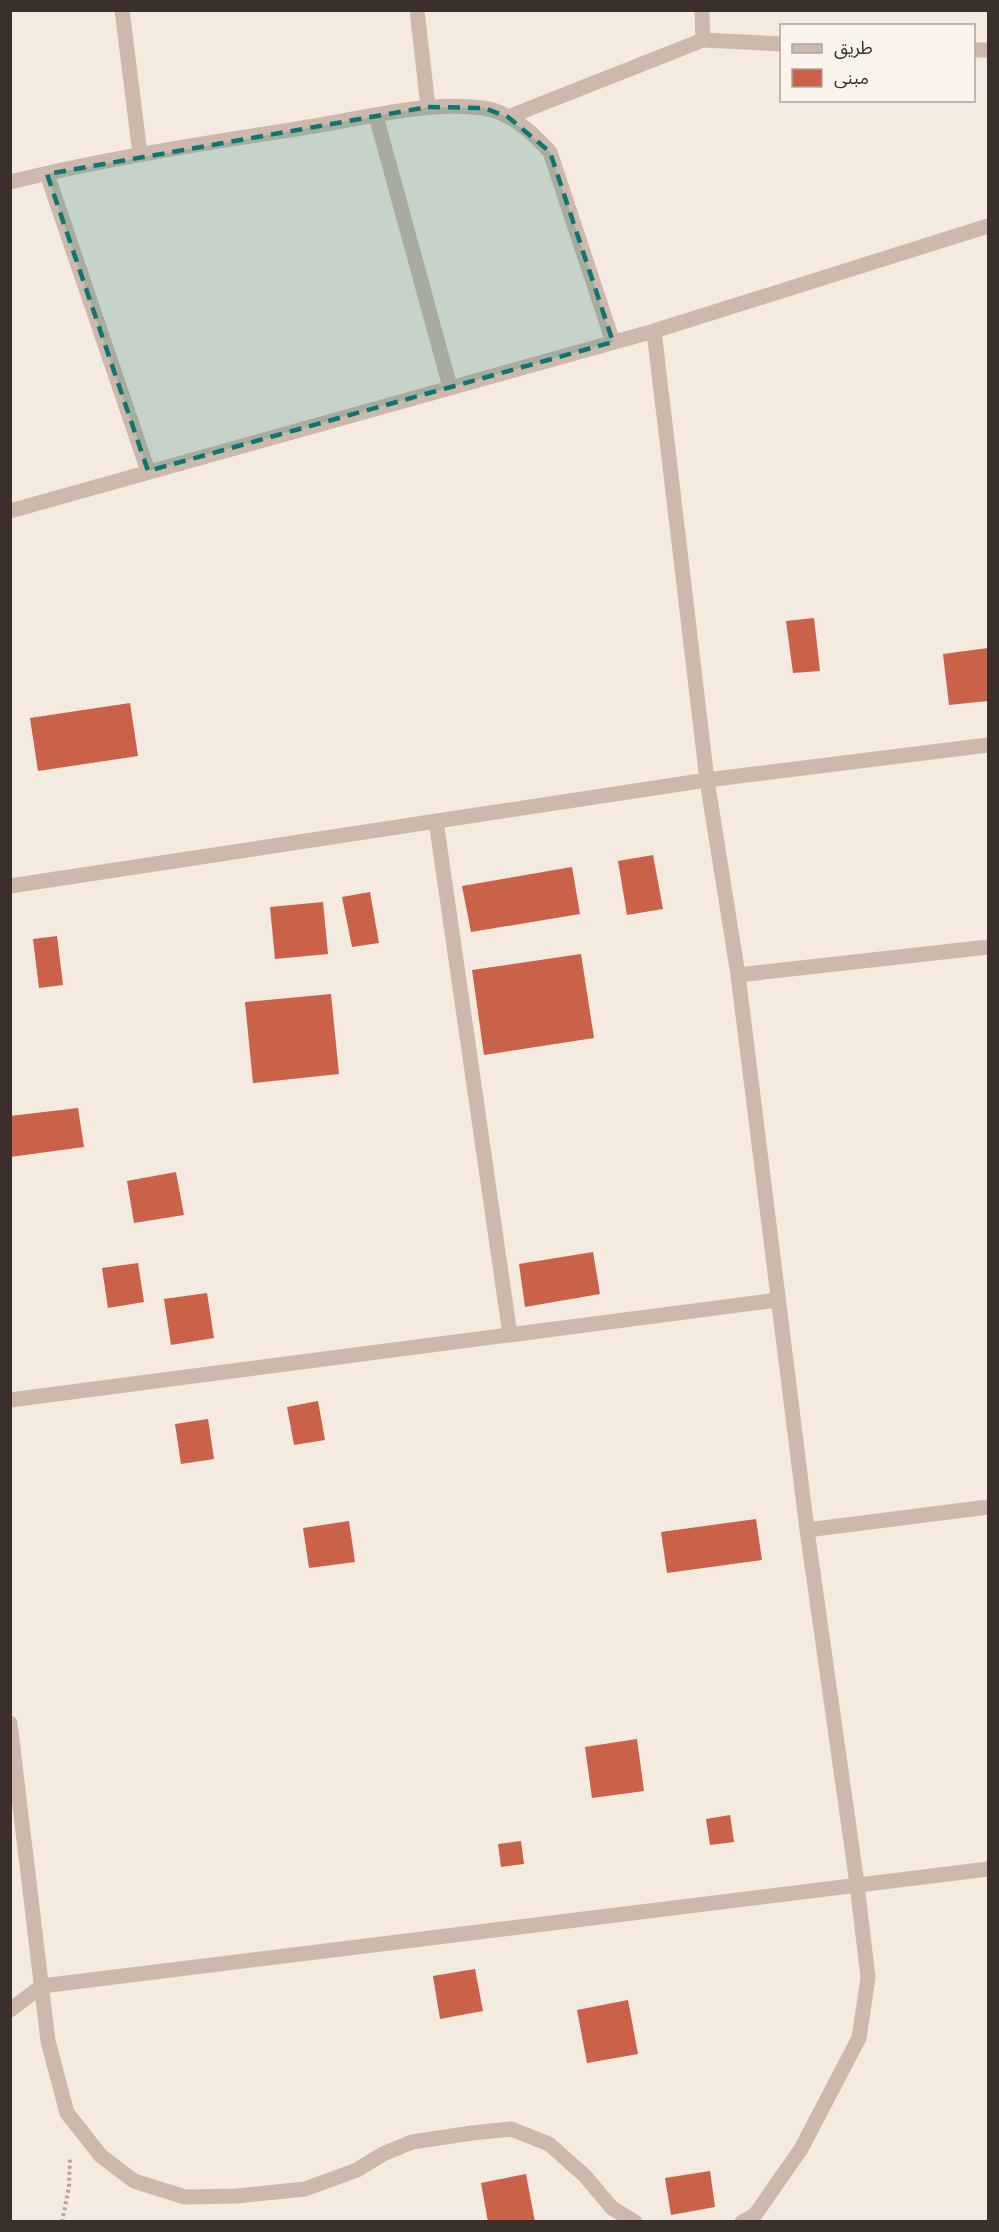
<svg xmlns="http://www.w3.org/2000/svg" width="999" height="2232" font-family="Signika,'Noto Sans Arabic',sans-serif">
<rect width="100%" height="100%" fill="#f4eae0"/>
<path fill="#c96249" d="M814,618L820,671L793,673L786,621Z
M988,648V701L949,705L943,654Z
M130,703L138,756L38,771L30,718Z
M653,855L663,909L627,915L618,861Z
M572,867L580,914L471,932L462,886Z
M370,892L379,943L352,947L342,897Z
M323,902L328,954L275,959L270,907Z
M57,936L63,985L39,988L33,939Z
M581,954L594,1038L484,1055L472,970Z
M331,994L339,1074L253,1083L245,1002Z
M78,1108L84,1147L10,1157V1116Z
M176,1172L184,1215L134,1223L127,1181Z
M593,1252L600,1294L525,1307L519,1264Z
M138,1263L144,1302L108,1308L102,1268Z
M207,1293L214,1338L171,1345L164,1299Z
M318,1401L325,1440L294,1445L287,1407Z
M208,1419L214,1459L181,1464L175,1424Z
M756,1519L762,1560L667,1573L661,1532Z
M349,1521L355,1562L309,1568L303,1528Z
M637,1739L644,1791L592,1798L585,1747Z
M730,1815L734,1842L710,1845L706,1819Z
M521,1841L524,1864L501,1867L498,1844Z
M475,1969L483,2011L440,2019L433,1976Z
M628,2000L638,2054L587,2063L577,2010Z
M710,2171L715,2207L671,2215L665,2178Z
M526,2174L535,2222H488L481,2183Z"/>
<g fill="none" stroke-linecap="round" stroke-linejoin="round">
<path stroke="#b9a395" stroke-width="4" stroke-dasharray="3 3" stroke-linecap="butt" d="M62,2222L69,2187L70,2157"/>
<path stroke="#cdb9ab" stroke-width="15" d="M122,10L140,154
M417,10L428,107
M702,10L703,40
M974,50H988
M376,116L450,387
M508,117L703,40L782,44
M47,174L148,471
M10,182C111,157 213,142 315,126C368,117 429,101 483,108C510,112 532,132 550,152L613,342
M654,331L707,780L738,975L807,1530L857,1884L868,1978L859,2038L801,2149L755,2215L742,2222
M10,511L654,331L988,226
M436,821L510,1335
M10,886L707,780L988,745
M738,975L988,947
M10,1400L777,1300
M807,1530L988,1507
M10,1723L48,2041L67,2113L101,2156L134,2181L185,2197L237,2196L305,2189L357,2170L383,2154L412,2142L472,2133L511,2129L549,2144L585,2176L612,2208L635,2222
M10,2010L42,1986L988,1869"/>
</g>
<path fill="#0f766e" fill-opacity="0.2" stroke="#0f766e" stroke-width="4.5" stroke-dasharray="12 8" stroke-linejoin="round" d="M428,107L484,108L508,117L550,152L613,342L148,471L47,174Z"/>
<rect width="999" height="2232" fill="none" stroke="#3a2f2a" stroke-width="24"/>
<rect x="780" y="24" width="195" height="78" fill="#fbf4ed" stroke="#aea59f" stroke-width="1.5"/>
<rect x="792" y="44" width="30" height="9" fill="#cdb9ab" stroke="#aea59f" stroke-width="1.5"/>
<text x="834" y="54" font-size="18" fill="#3a2f2a">طريق</text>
<rect x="792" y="69" width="30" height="18" fill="#c96249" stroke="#aea59f" stroke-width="1.5"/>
<text x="834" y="84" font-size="18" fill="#3a2f2a">مبنى</text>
</svg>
